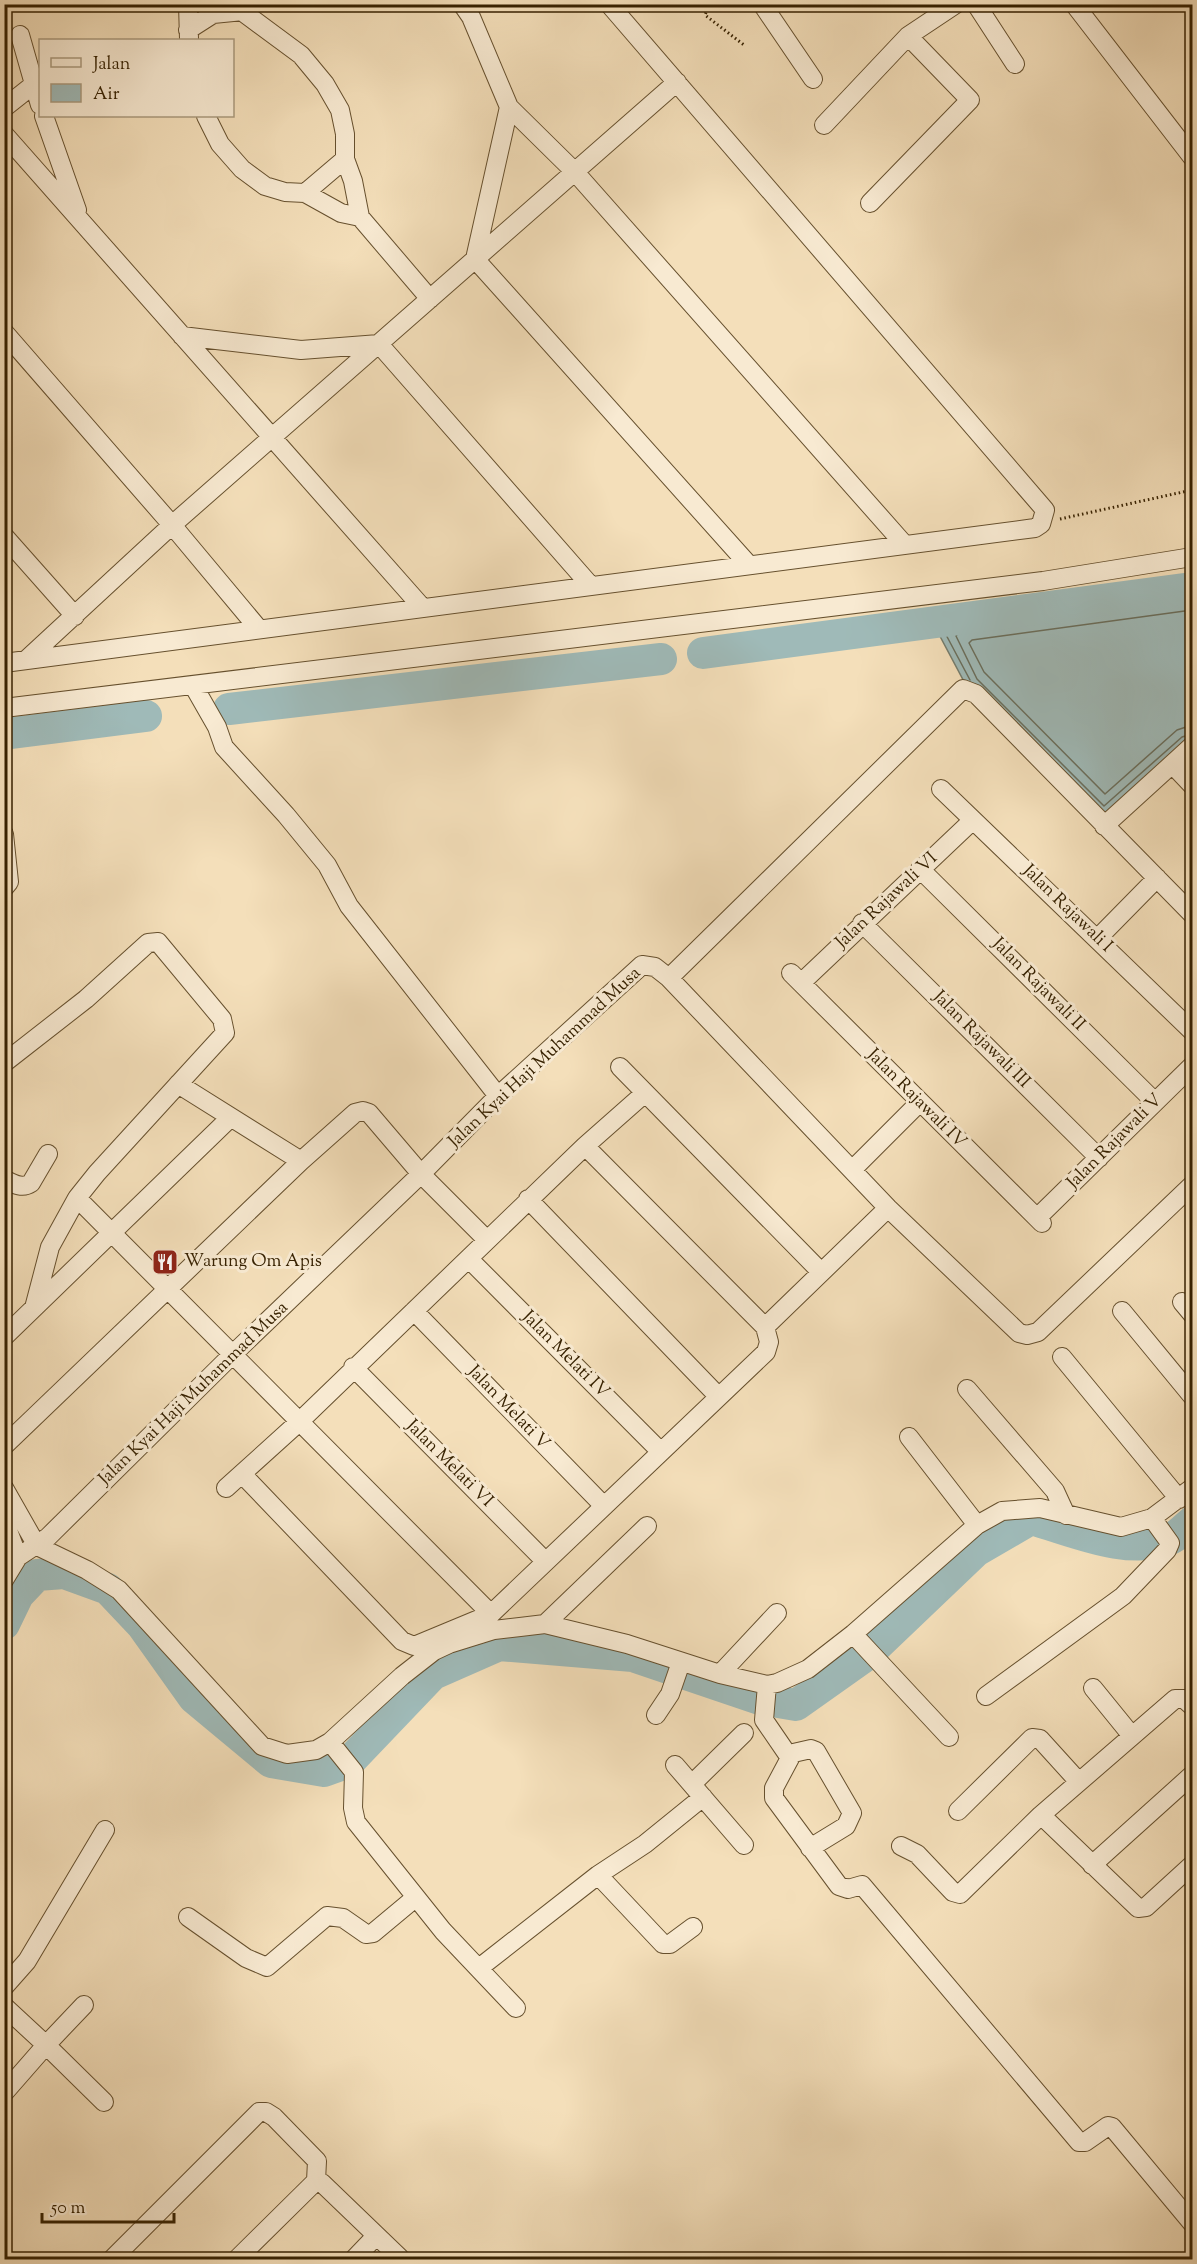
<svg xmlns="http://www.w3.org/2000/svg" width="1197" height="2264" font-family="'Sorts Mill Goudy',serif">
<rect width="100%" height="100%" fill="#f4dfba"/>
<filter id="stains"><feTurbulence type="fractalNoise" baseFrequency=".00333" numOctaves="4"/><feColorMatrix values="0 0 0 0 .2 0 0 0 0 .09 0 0 0 0 .02 0 0 0 .5 -.17"/></filter>
<radialGradient id="worn" r=".72"><stop offset=".6" stop-color="#630" stop-opacity="0"/><stop offset="1" stop-color="#630" stop-opacity=".3"/></radialGradient>
<path fill="#9fbab8" stroke="#757d6e" stroke-width="1.5" d="M1192,587V746L1104,826L968,689L933,623Z"/>
<g fill="none" stroke-linecap="round" stroke-linejoin="round">
<path stroke="#6a6e5c" stroke-width="1.5" d="M1192,601L958,633L956,636L977,679L1104,806L1182,737L1192,734
M1192,610L972,640L969,643L984,672L1105,794L1177,730L1192,725
M970,680L944,631L946,627L1192,593"/>
<path stroke="#9fbab8" stroke-width="32" d="M703,653L1184,589
M229,709L661,659
M4,734L146,716
M4,1624L18,1595L37,1575L64,1573L108,1589L142,1625L194,1698L271,1762L324,1771L349,1762L433,1674L499,1645L633,1656L760,1699L796,1705L868,1654L976,1551L1031,1519C1072,1530 1127,1556 1170,1539C1178,1536 1186,1527 1192,1522"/>
<g stroke="#66502e" stroke-width="20">
<path id="minor" d="M188,4L189,39
M462,4L471,17L509,107L475,259L748,564
M762,4L813,79
M976,4L1015,64
M1074,4L1192,157
M188,30L213,14L243,11
M20,35L40,105
M509,107L575,172L904,544
M4,108L33,85
M44,116L77,210
M206,116L220,144L242,169L265,186L285,192L305,193L341,213L360,217L353,181L345,159V134L340,110L325,84L301,55L232,4
M824,125L908,36L956,4
M4,134L421,606
M305,193L345,159
M870,203L970,100L908,36
M360,217L430,299
M4,332L172,525L258,628
M182,336L301,350L379,344L590,585
M4,536L75,616
M27,659L172,525L677,82
M4,663L1035,528L1041,524L1045,510L1039,503L609,4
M193,685L217,727L224,747L286,815L327,865L349,906L498,1096
M4,708L1043,581L1192,557
M1173,765L1192,785
M941,789L1192,1031
M1104,826L1192,746
M4,834L9,882L4,888
M920,869L1155,1102
M862,923L1099,1158
M1098,938L1157,878
M791,973L1042,1223
M669,978L963,689L976,694L1192,914
M801,983L973,820
M4,1063L86,999L148,943L158,942L222,1019L225,1033L97,1173L77,1198L491,1614
M620,1067L820,1271
M178,1084L301,1161
M853,1169L919,1103
M4,1179C14,1184 22,1189 31,1183L48,1154
M528,1199L718,1396
M1037,1218L1192,1066
M469,1259L661,1452
M1182,1302L1192,1314
M34,1308L50,1247L77,1198
M414,1311L603,1505
M1122,1311L1192,1396
M765,1327L888,1208
M4,1337L230,1118
M1062,1357L1179,1499
M353,1367L545,1561
M967,1389L1055,1491L1066,1515
M909,1437L977,1525
M4,1446L301,1161L355,1113L363,1111L369,1113L421,1174L486,1239
M243,1475L402,1641L414,1646L491,1614L766,1352L769,1342L765,1327L585,1146
M4,1488L37,1546L87,1570L119,1590L262,1746L287,1754L316,1750L330,1742L402,1676L434,1651L449,1644L494,1630L520,1627L545,1624L627,1644L720,1674L767,1685L777,1683L808,1669L853,1634L977,1525L1002,1511L1040,1508L1121,1527L1152,1518L1192,1488
M226,1488L299,1422L585,1146L645,1093
M4,1520L18,1557
M4,1580L18,1557L48,1537L233,1354L421,1174L498,1096L642,965L655,967L669,978L888,1208L1019,1333L1027,1335L1038,1332L1192,1185
M545,1624L647,1526
M853,1634L949,1737
M720,1674L777,1613
M767,1685L764,1720L790,1758L774,1788V1798L839,1886L848,1889L862,1885L1079,2142H1085L1108,2126L1112,2127L1192,2223
M1093,1688L1132,1736
M986,1696L1123,1596L1167,1550L1170,1543L1152,1518
M656,1715L670,1694L681,1662
M330,1742L354,1772L353,1808L356,1822L443,1931L516,2008
M789,1754L811,1749L816,1751L852,1813L846,1826L810,1848
M675,1765L744,1845
M692,1784L744,1733
M958,1811L1032,1738L1040,1739L1079,1782
M1041,1815L1138,1908L1146,1907L1192,1865
M901,1846L917,1854L953,1892L960,1894L1041,1815L1175,1699H1184L1192,1706
M1092,1865L1192,1775
M598,1875L663,1944H670L693,1927
M188,1917L246,1958L267,1967L327,1916L343,1918L366,1934L373,1933L415,1898
M479,1968L598,1875L645,1844L703,1797
M4,1987L27,1961L105,1830
M4,2006L46,2045L84,2005
M4,2093L46,2045L104,2102
M111,2260L259,2112H266L274,2117L317,2161L316,2181
M236,2260L316,2181L322,2183L400,2258
M353,2260L376,2236"/>
</g>
<path stroke="#362100" stroke-width="3" stroke-dasharray="1.5 3" stroke-linecap="butt" d="M709,4L705,15L744,45
M1060,519L1192,490"/>
<use href="#minor" stroke="#f8ead2" stroke-width="18"/>
</g>
<defs>
<g id="restaurant-square" transform="scale(1.35)"><rect x="-9" y="-9" width="18" height="18" rx="4" fill="#8f2418" stroke="#f8ead2"/><path d="M-5-6h1v4h1v-4h1v4h1v-4h1v5L-1.5 .5V6h-2V.5L-5-1ZM5-6V6H3V1.5H1.5Q1.5-4 5-6Z" fill="#fff"/></g>
</defs>
<g fill-rule="evenodd">
<use href="#restaurant-square" x="165" y="1262"/>
</g>
<g text-anchor="middle" dominant-baseline="central" stroke-width="6" stroke-linejoin="round" paint-order="stroke">
<g font-size="18" fill="#362100" stroke="#f8ead2">
<text transform="translate(887 901) rotate(-43)">Jalan Rajawali VI</text>
<text transform="translate(1067 909) rotate(44)">Jalan Rajawali I</text>
<text transform="translate(1038 985) rotate(45)">Jalan Rajawali II</text>
<text transform="translate(981 1040) rotate(45)">Jalan Rajawali III</text>
<text transform="translate(545 1058) rotate(-43)">Jalan Kyai Haji Muhammad Musa</text>
<text transform="translate(916 1099) rotate(45)">Jalan Rajawali IV</text>
<text transform="translate(1115 1142) rotate(-45)">Jalan Rajawali V</text>
<text transform="translate(565 1355) rotate(45)">Jalan Melati IV</text>
<text transform="translate(194 1394) rotate(-44)">Jalan Kyai Haji Muhammad Musa</text>
<text transform="translate(508 1408) rotate(46)">Jalan Melati V</text>
<text transform="translate(449 1464) rotate(45)">Jalan Melati VI</text>
</g>
<g font-size="18" fill="#362100" stroke="#f8ead2" text-anchor="start">
<text x="184" y="1262">Warung Om Apis</text>
</g>
</g>
<rect width="1197" height="2264" fill="none" stroke="#f4dfba" stroke-width="24"/>
<rect x="6" y="6" width="1185" height="2252" fill="none" stroke="#362100" stroke-width="3"/>
<rect x="12" y="12" width="1173" height="2240" fill="none" stroke="#362100" stroke-width="1.5"/>
<rect x="39" y="39" width="195" height="78" fill="#f8ead2" stroke="#aa9a7e" stroke-width="1.5"/>
<rect x="51" y="58" width="30" height="9" fill="#f8ead2" stroke="#aa9a7e" stroke-width="1.5"/>
<text x="93" y="69" font-size="18" fill="#362100">Jalan</text>
<rect x="51" y="84" width="30" height="18" fill="#9fbab8" stroke="#aa9a7e" stroke-width="1.5"/>
<text x="93" y="99" font-size="18" fill="#362100">Air</text>
<path d="M42 2213v9h132v-9" fill="none" stroke="#362100" stroke-width="3"/>
<text x="51" y="2213" font-size="18" fill="#362100" stroke="#f8ead2" stroke-width="4.5" paint-order="stroke">50 m</text>
<rect width="100%" height="100%" filter="url(#stains)"/>
<rect width="100%" height="100%" fill="url(#worn)"/>
</svg>
